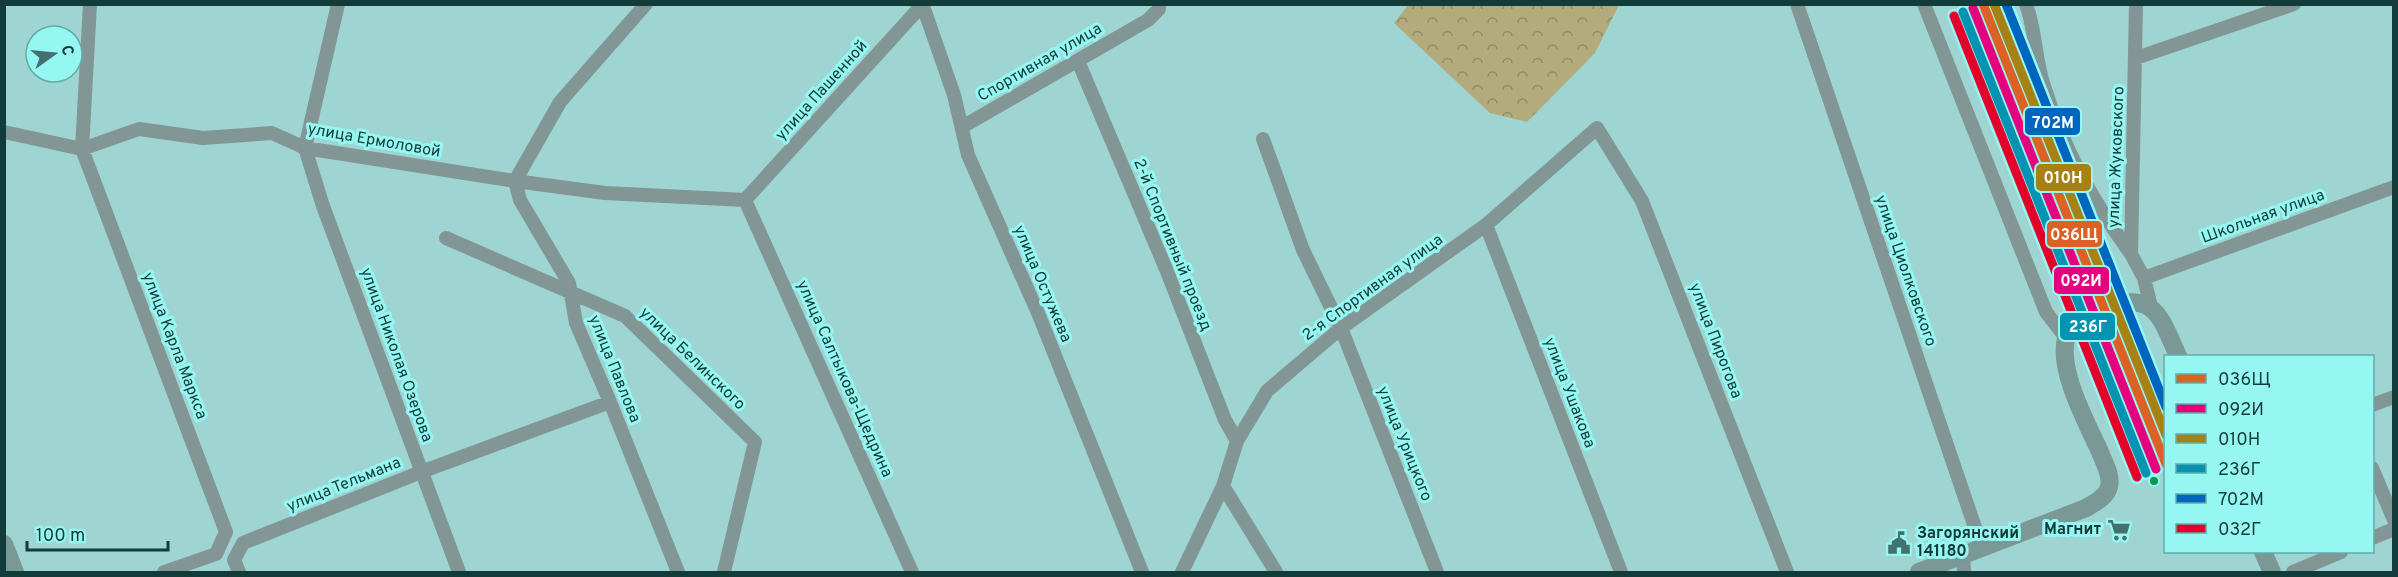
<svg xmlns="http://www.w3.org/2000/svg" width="2398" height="577" font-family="Overpass,sans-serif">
<defs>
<pattern id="forest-crowns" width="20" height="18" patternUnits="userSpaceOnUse" patternTransform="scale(1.5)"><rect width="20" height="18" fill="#b3ab7b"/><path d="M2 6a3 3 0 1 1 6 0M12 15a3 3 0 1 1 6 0" fill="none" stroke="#908c66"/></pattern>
</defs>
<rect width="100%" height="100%" fill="#9ed4d1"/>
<path fill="url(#forest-crowns)" d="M1409,4H1619V5L1595,53L1527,122L1490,113L1394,23Z"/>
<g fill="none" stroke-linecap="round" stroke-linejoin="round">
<path stroke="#829695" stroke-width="14" d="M90,4L82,149L226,532L216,554L164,572
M338,4L305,148L323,206L459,572
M917,4L923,6L954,95L968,155L1038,313L1142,572
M1797,4L1982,548
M1924,4L2046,312L2066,338
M2026,4C2036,31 2035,60 2044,86C2064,150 2092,200 2131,254
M2136,4L2131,254L2144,278L2151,307
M2136,58L2294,4
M1078,61L1166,269L1225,420L1237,441
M962,127L1148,20L1159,9V4
M4,132L82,149L139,129L203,138L272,133L305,148L515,181L605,193L745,200
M1263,139L1303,250L1341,328L1437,572
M515,181L520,200L569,283L576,323L610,402L678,572
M515,181L560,102L646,4
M745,200L912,572
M745,200L923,4
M1486,225L1621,572
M446,238L625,316L755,442L724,572
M2144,278L2394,187
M2372,405L2394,397
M2372,468L2394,520
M1223,486L1276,572
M2372,538L2394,529
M1963,556L1964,572
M239,572L234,560L243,543L421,472L610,402
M1182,572L1223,486L1237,441L1267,391L1341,328L1486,225L1597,128L1642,201L1787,572
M2293,572L2341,552"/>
<path stroke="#799896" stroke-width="18" d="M4,544L15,572
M2263,552L2272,572
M1919,572L2086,508C2094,503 2106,498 2109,487C2112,475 2104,463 2100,452C2087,423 2058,371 2066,339C2070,324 2086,315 2100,310C2153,289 2159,313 2178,356"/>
<g stroke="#96f7f2" stroke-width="14">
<path id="rail-1" d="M1983,4L2166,464"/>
</g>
<g stroke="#96f7f2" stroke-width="14">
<path id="rail-2" d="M1973,8L2156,469"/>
</g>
<g stroke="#96f7f2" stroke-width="14">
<path id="rail-3" d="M1994,4L2166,435"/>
</g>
<g stroke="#96f7f2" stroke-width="14">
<path id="rail-4" d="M1963,12L2146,473"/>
</g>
<g stroke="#96f7f2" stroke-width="14">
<path id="rail-5" d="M2006,4L2166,407"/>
</g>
<g stroke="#96f7f2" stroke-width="14">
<path id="rail-6" d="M1954,16L2137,477"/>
</g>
<use href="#rail-1" stroke="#dc6124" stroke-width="9"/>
<use href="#rail-2" stroke="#e5007d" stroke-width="9"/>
<use href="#rail-3" stroke="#a78114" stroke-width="9"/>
<use href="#rail-4" stroke="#0493b0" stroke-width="9"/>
<use href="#rail-5" stroke="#0065bd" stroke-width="9"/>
<use href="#rail-6" stroke="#e4002b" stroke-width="9"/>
</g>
<defs>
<g id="supermarket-bare" transform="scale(1.8)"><path d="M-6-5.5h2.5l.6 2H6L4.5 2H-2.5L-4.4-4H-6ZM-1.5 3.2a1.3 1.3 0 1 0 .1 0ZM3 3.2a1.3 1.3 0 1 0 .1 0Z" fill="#43716f" stroke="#96f7f2" stroke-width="2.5" paint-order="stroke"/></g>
<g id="civic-bare" transform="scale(1.8)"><path d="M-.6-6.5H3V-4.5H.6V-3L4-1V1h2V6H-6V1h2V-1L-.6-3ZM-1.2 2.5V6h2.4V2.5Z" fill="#43716f" stroke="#96f7f2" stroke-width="2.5" paint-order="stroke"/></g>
</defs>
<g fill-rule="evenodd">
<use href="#supermarket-bare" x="2119" y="530"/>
<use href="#civic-bare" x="1899" y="543"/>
</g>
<circle fill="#029b4f" stroke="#96f7f2" stroke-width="2" cx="2154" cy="481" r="5"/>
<g text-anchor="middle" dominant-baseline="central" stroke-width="6" stroke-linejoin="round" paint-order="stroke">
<g font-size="16" fill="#123c3a" stroke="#96f7f2">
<text transform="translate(1040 63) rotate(-30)">Спортивная улица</text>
<text transform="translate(822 91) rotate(-48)">улица Пашенной</text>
<text transform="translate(374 141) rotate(10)">улица Ермоловой</text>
<text transform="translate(2117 157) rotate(-88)">улица Жуковского</text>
<text transform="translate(2263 217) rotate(-20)">Школьная улица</text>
<text transform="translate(1172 245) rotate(68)">2-й Спортивный проезд</text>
<text transform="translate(1905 271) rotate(71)">улица Циолковского</text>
<text transform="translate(1042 284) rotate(67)">улица Остужева</text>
<text transform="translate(1373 288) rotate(-36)">2-я Спортивная улица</text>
<text transform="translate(1715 341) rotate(69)">улица Пирогова</text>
<text transform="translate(174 346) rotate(69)">улица Карла Маркса</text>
<text transform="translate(396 355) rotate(70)">улица Николая Озерова</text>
<text transform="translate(692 359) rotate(44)">улица Белинского</text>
<text transform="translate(614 369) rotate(68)">улица Павлова</text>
<text transform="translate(844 379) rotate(66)">улица Салтыкова-Щедрина</text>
<text transform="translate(1569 393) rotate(69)">улица Ушакова</text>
<text transform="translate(1404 444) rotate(68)">улица Урицкого</text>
<text transform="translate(344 485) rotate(-22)">улица Тельмана</text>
</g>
<g font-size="16" font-weight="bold" fill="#123c3a" stroke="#96f7f2" text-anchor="end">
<text x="2101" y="530">Магнит</text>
<text x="1917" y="534" text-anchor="start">Загорянский<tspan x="1917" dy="18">141180</tspan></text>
</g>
</g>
<g stroke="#96f7f2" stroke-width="2">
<rect x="2024" y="107" width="57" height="29" rx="6" fill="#0065bd"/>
<rect x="2035" y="163" width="57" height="29" rx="6" fill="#a78114"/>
<rect x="2046" y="220" width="57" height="28" rx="6" fill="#dc6124"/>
<rect x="2053" y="266" width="57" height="29" rx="6" fill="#e5007d"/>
<rect x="2059" y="312" width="57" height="29" rx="6" fill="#0493b0"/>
</g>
<g font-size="16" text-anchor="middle" font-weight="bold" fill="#fff">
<text x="2053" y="128">702М</text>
<text x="2063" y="183">010Н</text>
<text x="2074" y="240">036Щ</text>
<text x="2081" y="286">092И</text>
<text x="2088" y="332">236Г</text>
</g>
<rect width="2398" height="577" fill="none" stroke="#123c3a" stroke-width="12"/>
<rect x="2164" y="355" width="210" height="198" fill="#96f7f2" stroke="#61aca8" stroke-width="1.5"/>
<rect x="2176" y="374" width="30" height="9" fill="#dc6124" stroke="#61aca8" stroke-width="1.5"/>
<text x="2218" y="385" font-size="18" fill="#123c3a">036Щ</text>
<rect x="2176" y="404" width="30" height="9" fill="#e5007d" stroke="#61aca8" stroke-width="1.5"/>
<text x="2218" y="415" font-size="18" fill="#123c3a">092И</text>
<rect x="2176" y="434" width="30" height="9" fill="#a78114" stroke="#61aca8" stroke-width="1.5"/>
<text x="2218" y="445" font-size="18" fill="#123c3a">010Н</text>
<rect x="2176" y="464" width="30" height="9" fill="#0493b0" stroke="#61aca8" stroke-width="1.5"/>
<text x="2218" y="475" font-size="18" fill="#123c3a">236Г</text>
<rect x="2176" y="494" width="30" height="9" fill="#0065bd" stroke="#61aca8" stroke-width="1.5"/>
<text x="2218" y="505" font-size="18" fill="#123c3a">702М</text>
<rect x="2176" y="524" width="30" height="9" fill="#e4002b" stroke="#61aca8" stroke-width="1.5"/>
<text x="2218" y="535" font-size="18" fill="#123c3a">032Г</text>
<g transform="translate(54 54) rotate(75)"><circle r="28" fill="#96f7f2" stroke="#61aca8" stroke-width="1.5"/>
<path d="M0-4.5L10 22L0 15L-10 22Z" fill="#43716f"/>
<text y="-9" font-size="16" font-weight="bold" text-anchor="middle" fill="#123c3a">С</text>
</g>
<path d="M27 541v9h141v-9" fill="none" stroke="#123c3a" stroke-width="3"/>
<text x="36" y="541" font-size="18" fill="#123c3a" stroke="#96f7f2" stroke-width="4.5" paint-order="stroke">100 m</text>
</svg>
